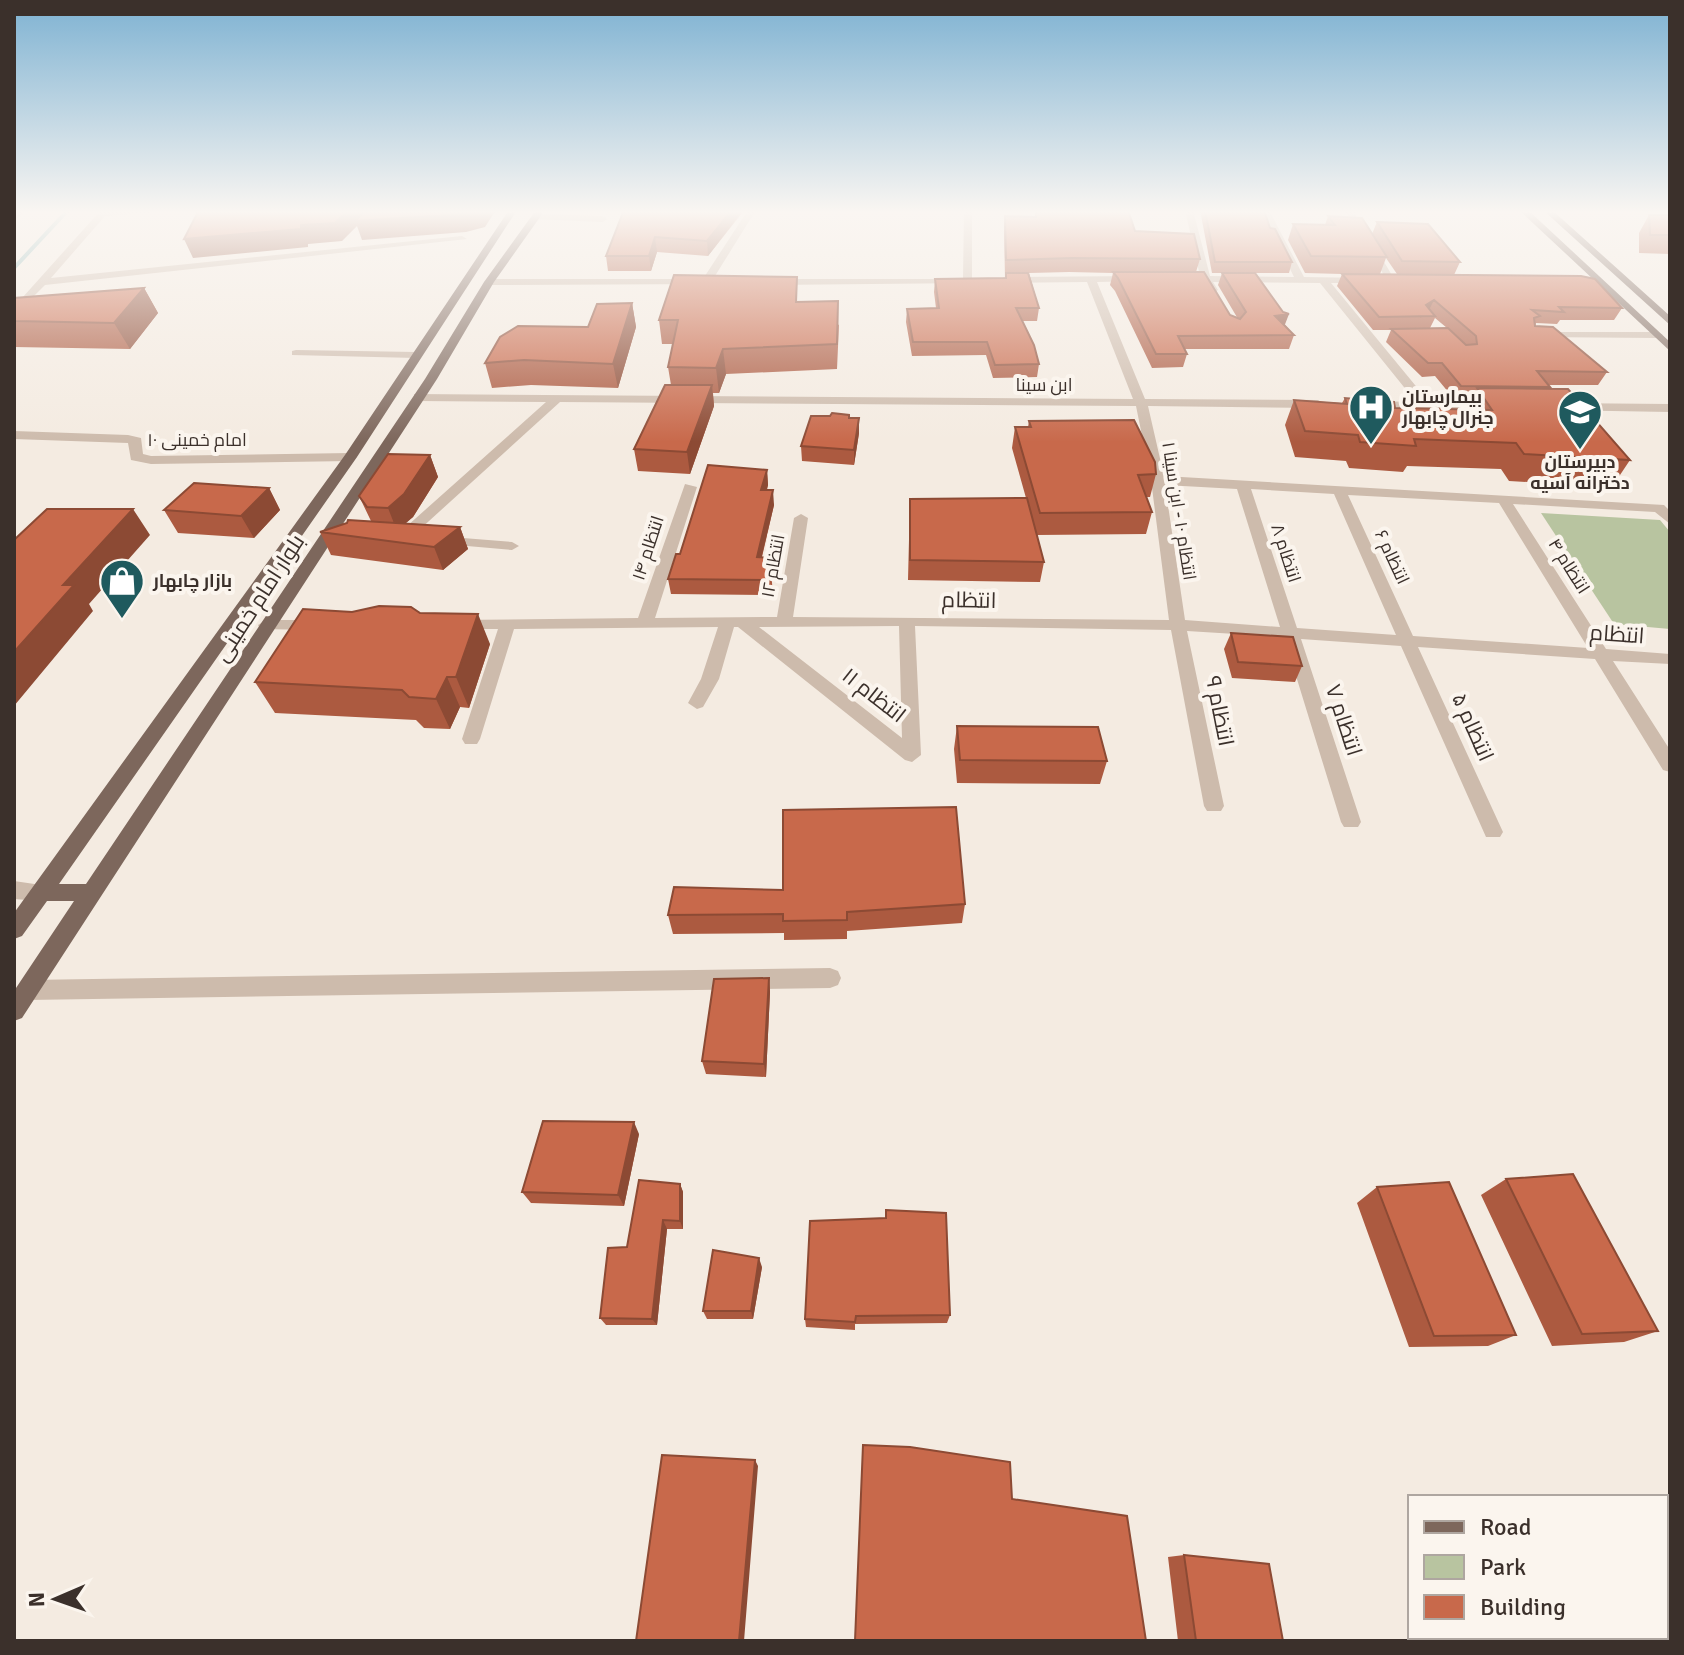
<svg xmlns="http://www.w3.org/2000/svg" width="1684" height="1655" font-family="Signika,Cairo,sans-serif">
<rect width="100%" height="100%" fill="#f4ebe1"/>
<path fill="#b8c4a0" d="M1541,513L1660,520L1670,532V629L1614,624Z"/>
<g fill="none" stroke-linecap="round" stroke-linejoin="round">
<path stroke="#7fb0b2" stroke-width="4" d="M14,268L68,210"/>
<path fill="#cdbbac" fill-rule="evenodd" d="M18,210H27L14,221V213Z
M101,210H179L105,216L51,278L462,236L467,239L45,285L14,316V307Z
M748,210H756L710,284L489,285L484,282L489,279H696L701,282Z
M964,210H972V283L772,285L767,282L772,279H963Z
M1185,210H1193L1210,276L1294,277L1261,210H1269L1304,277L1368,278V282L1364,283H1331L1429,402H1494L1500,406L1494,410L1366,408L1364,405L1370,401L1416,402L1320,283L1213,282L1218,290L1213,293L1202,282L1176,281L1175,279L1180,276H1200Z
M1345,210H1353L1396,282H1388Z
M535,214L603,216L607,219L603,222L532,219Z
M1136,276L1141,279L1140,281L1097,282L1145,399L1318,400L1324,404L1318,408L1148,406L1164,476L1664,505L1670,511V524L1655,512L1513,504L1606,649L1670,654V664L1613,661L1670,750V772L1663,770L1595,659L1418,647L1503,832L1500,837H1486L1401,646L1301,639L1361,822L1358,827H1344L1341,822L1284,637L1187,631L1224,806L1221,811H1207L1204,806L1171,630L915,626L921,755L912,762L905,760L738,627H734L719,679L703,707L697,709L688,703L701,679L718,627L514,629L480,739L477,744H465L462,739L498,629H458L450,624L452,620L638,618L685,484L697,487L655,618L777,617L794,518L801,514L808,518L793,617L1169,620L1151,480L1136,406L560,402L407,541L402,542L395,538L397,535L546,402L418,401L414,400V394L1133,399L1087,282L1004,283L999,280L1004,277ZM1165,485L1237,489L1280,627L1185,620ZM1251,489L1334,494L1396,635L1297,628ZM1348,495L1499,503L1588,648L1413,636ZM899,626L902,738L759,627Z
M1538,332H1657L1663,335L1657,338L1534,337V333Z
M296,350L416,352L422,355L416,358L292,355V351Z
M1558,403L1670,404V412L1554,410V404Z
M14,431L128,435L141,438L143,454L151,456L350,453L357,457L350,461L151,464L131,460L128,443L14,439Z
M438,536L512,542L519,546L512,550L433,543V537Z
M266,620H318L326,625L318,630L260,629L258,625Z
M14,881L48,886L52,892L48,898L41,901L14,899Z
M830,968L838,971L841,978L838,985L830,988L28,1000L20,997L17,990L20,983L28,980Z"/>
<path fill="#7d675c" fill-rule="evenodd" d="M509,210H517L357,457L59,884H86L425,379L484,282L536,210H545L494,282L437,379L22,1018L14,1021V991L74,901H47L22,936L14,939V913L345,455Z
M1519,210H1528L1670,342V351Z
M1543,210H1552L1670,316V325Z"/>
</g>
<path fill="#ac5a40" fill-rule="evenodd" d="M624,210L742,213L708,256L657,252L651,271H608L606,256Z
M1036,210L1135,231L1200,259L1196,272L1230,315L1238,319L1218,285L1222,273H1212L1200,210H1264L1270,228L1292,262L1289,273H1240L1294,335L1289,349H1184L1187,354L1183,367L1152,368L1115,291L1110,285L1113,273L1069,272L1029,273L1039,308L1037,321H1022L1039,364L1037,377L993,378L986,355L912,356L906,322L907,309L936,308L934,292L935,279L1005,278L1004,229L1005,216L1035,217Z
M1649,215H1670V254L1639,253V233Z
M1328,216L1372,234L1377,222L1460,262L1454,275L1397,274L1386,258L1380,274L1622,308L1614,320H1560L1557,324L1536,323L1535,326L1607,372L1598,385H1548L1550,387L1549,389L1630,460L1612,487L1509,481L1501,469L1407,466L1403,472L1349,468L1346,461L1295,457L1285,425L1294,400L1342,403L1345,398L1395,408L1465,409L1471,399H1454L1435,376L1422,377L1386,342L1391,330H1373L1337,286L1342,274L1305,273L1288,240L1293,224L1325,225ZM1435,318L1447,328H1430Z
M144,288L158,313L130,349L14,347V298Z
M798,301L839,325L837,369L726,374L719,393H713L714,406L690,474L638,471L634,449L671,385L668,367L673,344H662L659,320Z
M632,303L636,327L618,388L531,385L492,388L485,363L588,327Z
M849,418L859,433L854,465L802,461L801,446Z
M1029,421L1156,474L1150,497H1146L1152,512L1146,534L1037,535L1044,562L1040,582L908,580L910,499L1026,498L1012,448L1015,427H1028Z
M430,455L438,477L413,517L405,523L460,527L468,549L443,570L331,555L320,532L371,521L359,496Z
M767,470L768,485L767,490L774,505L762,557L770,558L773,595L671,594L668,579L680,554Z
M269,488L280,510L254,538L178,533L164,510Z
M420,613L490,644L469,708L460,707L450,729L424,728L416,720L275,713L255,682Z
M1231,633L1302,666L1295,682L1232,678L1224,649Z
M957,726L1107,761L1100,784L957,783L954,749Z
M965,904L962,923L847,931V939L784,940V933L673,934L668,915Z
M769,978L770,992L766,1077L706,1074L702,1061Z
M639,1134L624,1206L531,1203L522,1192Z
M1506,1179L1658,1331L1624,1342L1552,1346L1481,1195Z
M680,1184L683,1192V1229H667L657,1325H606L600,1318L627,1247Z
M1377,1187L1516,1335L1488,1346L1409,1347L1357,1203Z
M886,1210L950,1315L947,1323L855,1324V1330L806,1327L805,1319L885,1219Z
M762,1267L753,1319H707L703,1311Z
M1184,1555L1283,1641H1178L1168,1557Z"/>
<path fill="#8c4a34" d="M348,210H496L485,227L466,232L362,240L357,226L342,241L308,244V247L193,258L184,239L301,225Z
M732,210H743L708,256L707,241Z
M655,237L657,252L651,271L649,256Z
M144,288L158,313L130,349L114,323Z
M1434,300L1428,312L1420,318L1426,305Z
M632,303L636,327L618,388L613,364Z
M1289,314L1284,327L1275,316Z
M723,349L726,374L719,393L716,368Z
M712,385L714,406L690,474L687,452Z
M859,418V433L854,465V450Z
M430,455L438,477L413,517L397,531L388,508Z
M767,470L768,485L762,504L761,490Z
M269,488L280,510L254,538L241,516Z
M773,490L774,505L758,572L757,557Z
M133,509L150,535L89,604L93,611L14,706V652L63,585Z
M460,527L468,549L443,570L434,547Z
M478,614L490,644L469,708L456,677Z
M447,677L460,707L450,729L436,699Z
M769,978L770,992L766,1077L764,1064Z
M634,1122L639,1134L624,1206L618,1195Z
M680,1184L683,1192V1229L680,1221Z
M663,1220L667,1229L657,1325L652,1319Z
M759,1258L762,1267L753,1319L751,1311Z
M755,1460L758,1466L744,1641H739Z"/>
<path fill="#c8694b" stroke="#8c4a34" stroke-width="2" d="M199,210H348L335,223L301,225V229L184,239Z
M366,210H475L461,214L355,221Z
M624,210H732L707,241L655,237L649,256H606Z
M1036,210H1128L1135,231L1194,234L1200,259L1072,258L1006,260L1005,216L1036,217Z
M1205,210H1264L1270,228L1275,229L1292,262H1215Z
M1649,215H1670V235H1650Z
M1328,216L1362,218L1387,257L1311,256L1293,224L1335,225Z
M1377,222L1428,224L1460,262L1402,261Z
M1113,272H1204L1230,315L1240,319L1246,312L1222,273H1255L1283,312L1289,314L1275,316L1294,335L1178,336L1187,354H1156L1118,278Z
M1006,273H1028L1039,308H1016L1034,345L1039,364L995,365L987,342H913L907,309L939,308L935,279L1006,278Z
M1342,274L1581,276L1595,279L1622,308L1559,307L1564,312L1532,310L1540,316L1534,318L1535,326L1553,327L1607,372L1537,371L1550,387L1461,386L1442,363H1428L1391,329L1448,328L1466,345L1477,344L1476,336L1434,300L1426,305L1435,316L1379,317Z
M674,275L797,277L796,302L838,301L837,344L723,349L716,368L668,367L678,320H659Z
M144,288L114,323L14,321V298Z
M632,303L613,364L524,360L485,363L500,337L518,326L588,327L597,304Z
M665,385H712L687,452L634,449Z
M1477,388L1568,389L1630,460L1524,454L1516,443L1414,439L1416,446L1360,442L1358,435L1305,431L1294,400L1347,404L1345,398L1394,402L1395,408L1492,410Z
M832,413L849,415V418H859L854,450L801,446L811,416H830Z
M1134,420L1155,462L1156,474L1138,475L1152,512L1040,513L1015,427H1031L1029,421Z
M388,454L430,455L404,494L388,508L367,507L359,496Z
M708,465L767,470L761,490H773L757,557L770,558L772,580L668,579L676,554H680Z
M194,483L269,488L241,516L164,510Z
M1027,498L1044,562L910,560V499Z
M47,509H133L63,585H74L14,652V540Z
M348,520L460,527L434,547L320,532L347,523Z
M379,606L411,607L420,613L478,614L456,677H447L436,699L409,697L402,690L255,682L303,609L352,612Z
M1231,633L1293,637L1302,666L1238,662Z
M957,726L1098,727L1107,761L960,760Z
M956,807L965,904L847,912V920L783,921V914L668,915L674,887L783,890V810Z
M769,978L764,1064L702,1061L714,979Z
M543,1121L634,1122L618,1195L522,1192Z
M1573,1174L1658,1331L1582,1334L1506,1179Z
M639,1180L680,1184V1221L663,1220L652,1319L600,1318L608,1248L627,1247Z
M1449,1182L1516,1335L1434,1336L1377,1187Z
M886,1210L946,1213L950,1315L856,1316L855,1322L805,1319L810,1221L886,1218Z
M713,1250L759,1258L751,1311H703Z
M863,1445L910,1447L1010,1462L1012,1499L1127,1516L1146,1641H855Z
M662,1455L755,1460L739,1641H636Z
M1184,1555L1269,1564L1283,1641H1196Z"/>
<linearGradient id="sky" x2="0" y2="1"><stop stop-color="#7eb2d2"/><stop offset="0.48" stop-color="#faf6f2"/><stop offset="1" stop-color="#faf6f2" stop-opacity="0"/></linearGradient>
<rect width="1684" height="442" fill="url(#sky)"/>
<defs>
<g id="hospital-pin" transform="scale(2.3)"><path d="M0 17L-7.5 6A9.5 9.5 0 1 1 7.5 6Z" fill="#1f5a5e" stroke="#fbf5ee"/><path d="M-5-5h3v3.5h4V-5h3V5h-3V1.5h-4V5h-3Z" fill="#fff"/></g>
<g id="school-pin" transform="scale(2.3)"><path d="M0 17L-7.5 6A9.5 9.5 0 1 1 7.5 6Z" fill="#1f5a5e" stroke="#fbf5ee"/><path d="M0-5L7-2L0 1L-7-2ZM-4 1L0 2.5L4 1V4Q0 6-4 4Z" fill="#fff"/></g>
<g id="shop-pin" transform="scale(2.3)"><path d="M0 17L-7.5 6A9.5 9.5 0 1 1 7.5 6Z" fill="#1f5a5e" stroke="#fbf5ee"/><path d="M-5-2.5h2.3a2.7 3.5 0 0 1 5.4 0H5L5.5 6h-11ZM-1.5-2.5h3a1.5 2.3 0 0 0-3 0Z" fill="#fff"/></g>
</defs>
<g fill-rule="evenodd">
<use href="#hospital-pin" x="1371" y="407"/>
<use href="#school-pin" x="1580" y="412"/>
<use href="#shop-pin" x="122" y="581"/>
</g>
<g text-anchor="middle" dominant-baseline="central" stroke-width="8" stroke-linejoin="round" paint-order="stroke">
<g font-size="18" fill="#3b302b" stroke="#fbf5ee">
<text x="1044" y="385">ابن سینا</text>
<text x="197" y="440">امام خمینی ۱۰</text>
<text transform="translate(1179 511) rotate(81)">انتظام ۱۰ - ابن سینا ۱</text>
<text transform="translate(648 548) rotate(-72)">انتظام ۱۴</text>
<text transform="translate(1286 553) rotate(72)">انتظام ۸</text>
<text transform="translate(1392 557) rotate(65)">انتظام ۶</text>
<text transform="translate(773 566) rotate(-80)">انتظام ۱۲</text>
<text transform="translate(1569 566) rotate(58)">انتظام ۴</text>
</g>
<g font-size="18" font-weight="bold" fill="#3b302b" stroke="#fbf5ee" text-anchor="start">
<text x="1402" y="397">بیمارستان<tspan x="1402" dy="21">جنرال چابهار</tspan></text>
<text x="1580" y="462" text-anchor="middle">دبیرستان<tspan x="1580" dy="21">دخترانه آسیه</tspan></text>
<text x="153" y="581">بازار چابهار</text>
</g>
<g font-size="22" fill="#3b302b" stroke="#fbf5ee">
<text transform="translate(259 598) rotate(-57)">بلوار امام خمینی</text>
<text transform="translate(969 600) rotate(1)">انتظام</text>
<text transform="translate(1617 634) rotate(4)">انتظام</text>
<text transform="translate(874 695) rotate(38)">انتظام ۱۱</text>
<text transform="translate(1220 711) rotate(79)">انتظام ۹</text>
<text transform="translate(1344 720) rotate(72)">انتظام ۷</text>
<text transform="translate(1473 727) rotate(66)">انتظام ۵</text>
</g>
</g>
<rect width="1684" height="1655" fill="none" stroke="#3b302b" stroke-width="32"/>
<rect x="1408" y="1495" width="260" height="144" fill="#fbf5ee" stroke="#aea6a0" stroke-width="2"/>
<rect x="1424" y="1521" width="40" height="12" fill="#7d675c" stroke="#aea6a0" stroke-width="2"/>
<text x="1480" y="1535" font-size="24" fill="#3b302b">Road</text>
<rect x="1424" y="1555" width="40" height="24" fill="#b8c4a0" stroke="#aea6a0" stroke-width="2"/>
<text x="1480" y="1575" font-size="24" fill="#3b302b">Park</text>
<rect x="1424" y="1595" width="40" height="24" fill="#c8694b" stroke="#aea6a0" stroke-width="2"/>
<text x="1480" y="1615" font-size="24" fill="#3b302b">Building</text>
<g transform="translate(56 1599) rotate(268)" stroke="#fbf5ee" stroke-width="6" paint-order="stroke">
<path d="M0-6L14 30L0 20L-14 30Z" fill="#3b302b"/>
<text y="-12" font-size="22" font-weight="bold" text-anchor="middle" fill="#3b302b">N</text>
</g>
</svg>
